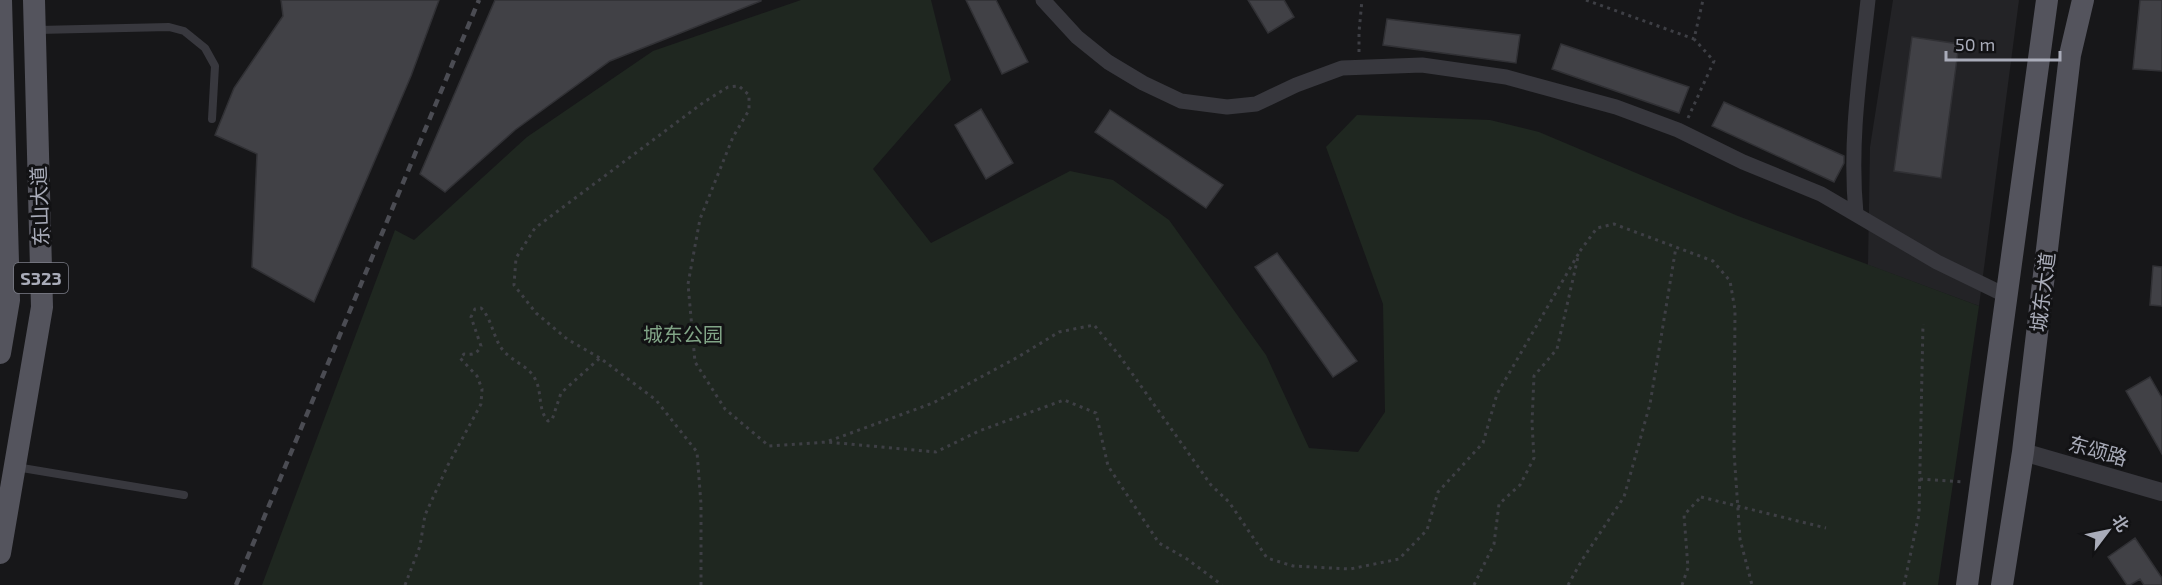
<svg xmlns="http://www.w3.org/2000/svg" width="2162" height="585" font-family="'Exo 2','Noto Sans SC',sans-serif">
<rect width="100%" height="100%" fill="#171719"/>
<path fill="#232326" d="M1893,0H2019L1979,306L1868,265L1870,147Z"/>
<path fill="#1f2720" d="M801,0H931L951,80L873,169L931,243L1070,171L1113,180L1169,220L1266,355L1309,448L1358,452L1385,412L1383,304L1326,147L1357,115L1490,120L1539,132L1738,216L1979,306L1938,585H262L395,230L414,240L527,137L653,51Z"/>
<path fill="#414146" stroke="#313135" stroke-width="1.5" d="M281,0H439L411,76L314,302L252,267L257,154L215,135L234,88L283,16Z
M495,0H761V1L610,61L515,130L445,192L420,174Z
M966,0H996L1028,62L1002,74Z
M1248,0H1284L1294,17L1268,33Z
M2140,0H2162V71L2133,69Z
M1387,19L1520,35L1516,63L1383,45Z
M1912,37L1959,44L1941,178L1894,171Z
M1561,44L1689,87L1679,113L1552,69Z
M1724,102L1844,156V163L1834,182L1712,126Z
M981,109L1013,163L986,179L955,125Z
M1110,110L1223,185L1206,208L1095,132Z
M1277,253L1357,361L1333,377L1255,267Z
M2153,266L2162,267V306L2150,305Z
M2150,377L2162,398V454L2126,391Z
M2135,538L2162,578V585H2144L2140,579L2130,585H2127L2108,557Z"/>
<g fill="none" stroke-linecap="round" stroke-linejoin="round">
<path stroke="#3e3f45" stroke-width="3" stroke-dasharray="3 4.5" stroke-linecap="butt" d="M1586,0L1694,39
M1359,52V32L1362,0
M1688,118L1714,61L1694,39L1703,0
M1580,251L1597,228L1614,224L1713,261L1730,281L1735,310L1734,452L1740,539L1752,585
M829,441L933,403L1018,357L1059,332L1094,325L1119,355L1211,485L1229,502L1267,558L1293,566L1350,569L1399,559L1427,530L1438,492L1483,443L1497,394L1580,251
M1920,479L1963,482
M405,585L420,546L425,515L448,465L481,404L482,389L477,376L460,358L464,354C473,355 477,354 481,346L471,317L475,309L481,308C492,319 493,337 502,349C511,361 527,365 534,377C543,391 537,409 548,421L552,420L561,393L600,358
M701,585V504L697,452L656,400L600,358L567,339L536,313L514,285L516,258L535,228L704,102L728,87L739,86L749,95V110L733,137L700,219L688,284L695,362L725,409L769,446L827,442L936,452L979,431L1064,400L1096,413L1108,466L1159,543L1187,559L1222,585
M1474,585L1494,544L1499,504L1520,485L1534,458L1532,423L1534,376L1557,349L1578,257
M1568,585L1582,560L1624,497L1650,404L1676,247
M1682,585L1688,568L1684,515L1701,497
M1904,585L1919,514L1923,324"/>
<path stroke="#38383e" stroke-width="8" d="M38,30L169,27L184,31L205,48L215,66L212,119
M16,467L184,495"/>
<path stroke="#38383e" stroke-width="15" d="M1043,0L1077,37L1108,62L1143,83L1181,101L1227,107L1256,104L1296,85L1342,68L1422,65L1506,77L1616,107L1678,130L1743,162L1821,194L1937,262L2007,296
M1856,214C1849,141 1860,73 1868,0"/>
<path stroke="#38383e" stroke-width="18" d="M2023,452L2162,492"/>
<path stroke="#54545d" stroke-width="22" d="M0,353L9,300L1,0
M0,553L42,307L34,0
M1967,585L2047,0
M2002,585L2023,452L2070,55L2083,0"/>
<path stroke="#4b4c53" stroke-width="4.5" stroke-dasharray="8 6" stroke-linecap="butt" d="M236,585L479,0"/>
<path stroke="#3e3f45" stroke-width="3" stroke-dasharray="3 4.5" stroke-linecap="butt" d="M1701,497L1826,528"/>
</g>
<g text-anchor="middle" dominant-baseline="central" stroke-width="6" stroke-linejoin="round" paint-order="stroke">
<rect fill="#121214" stroke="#7c7e88" stroke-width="1.5" x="14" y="263" width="54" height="30" rx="4.5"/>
<g font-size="18" font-weight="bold" fill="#a9acb9">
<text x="41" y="278">S323</text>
</g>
<g font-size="20" fill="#a9acb9" stroke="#121214">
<text transform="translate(39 206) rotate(-92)">东山大道</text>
<text transform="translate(2042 292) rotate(-83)">城东大道</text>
<text transform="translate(2098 450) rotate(16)">东颂路</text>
</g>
<g font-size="20" fill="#80a486" stroke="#121214">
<text x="683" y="334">城东公园</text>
</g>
</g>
<g transform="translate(2108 531) rotate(58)" stroke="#121214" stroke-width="4.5" paint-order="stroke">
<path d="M0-4.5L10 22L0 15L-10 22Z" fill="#a9acb9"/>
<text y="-9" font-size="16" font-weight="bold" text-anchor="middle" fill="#a9acb9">北</text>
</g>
<path d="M1946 51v9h114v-9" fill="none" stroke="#a9acb9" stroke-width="3"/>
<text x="1955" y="51" font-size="18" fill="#a9acb9" stroke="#121214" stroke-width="4.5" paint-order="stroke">50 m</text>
</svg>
